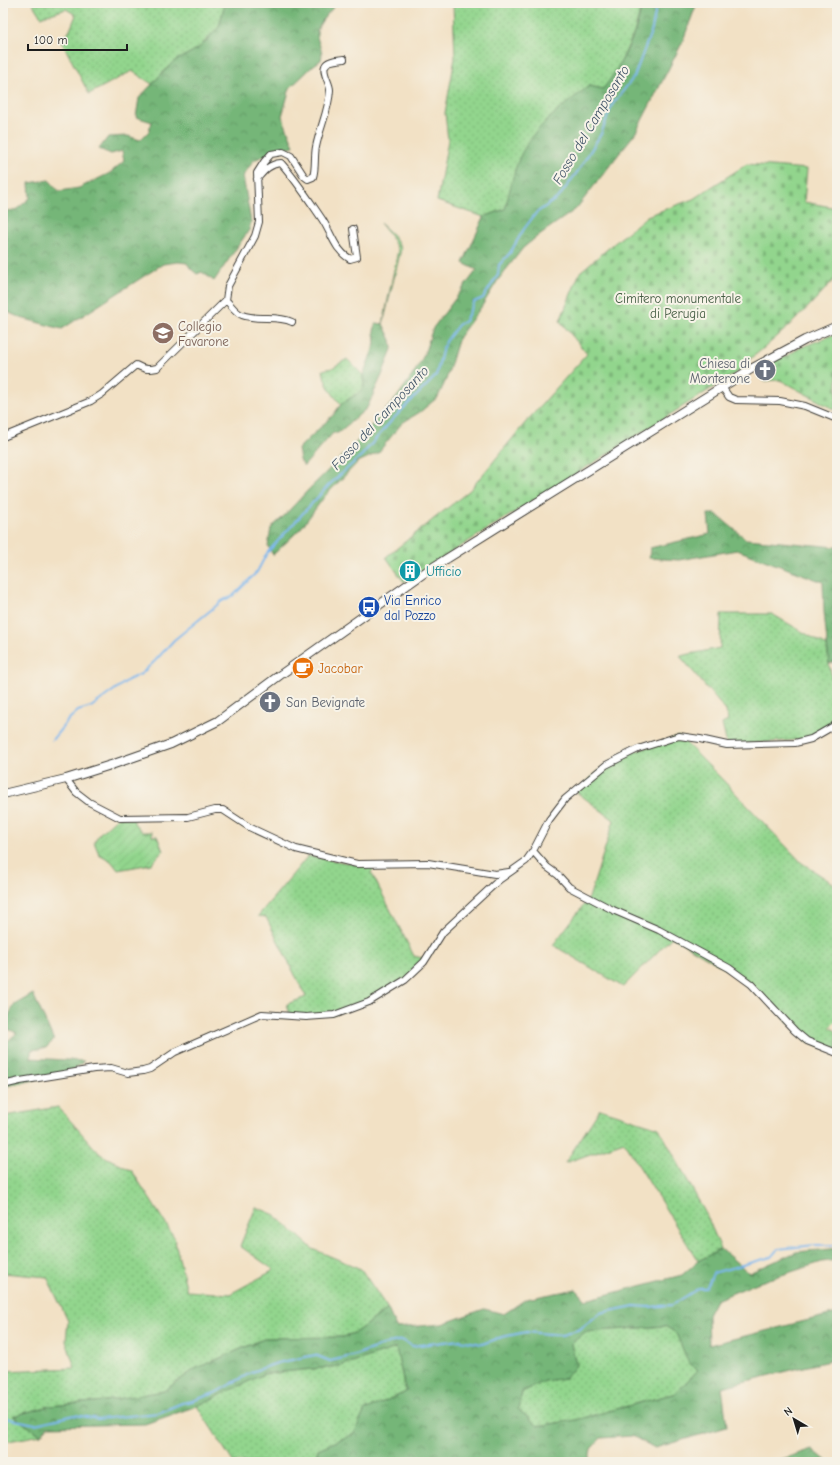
<svg xmlns="http://www.w3.org/2000/svg" width="840" height="1465" font-family="'Comic Neue',sans-serif">
<defs>
<pattern id="grass-dots" width="8" height="8" patternUnits="userSpaceOnUse"><rect width="8" height="8" fill="#92d58d"/><path d="M2 2h.1M6 6h.1" fill="none" stroke="#7db679" stroke-width="1.8" stroke-linecap="round"/></pattern>
<pattern id="forest-crowns" width="20" height="18" patternUnits="userSpaceOnUse"><rect width="20" height="18" fill="#75b678"/><path d="M2 6a3 3 0 1 1 6 0M12 15a3 3 0 1 1 6 0" fill="none" stroke="#5f9362"/></pattern>
<pattern id="cemetery-stones" width="16" height="16" patternUnits="userSpaceOnUse"><rect width="16" height="16" fill="#92d58d"/><path d="M2 7V4a2 2 0 0 1 4 0v3zM10 15v-3a2 2 0 0 1 4 0v3z" fill="#7db679"/></pattern>
<pattern id="garden-furrows" width="10" height="10" patternUnits="userSpaceOnUse"><rect width="10" height="10" fill="#92d58d"/><path d="M-1 1l2-2M0 10L10 0M9 11l2-2" fill="none" stroke="#7db679"/></pattern>
</defs>
<rect width="100%" height="100%" fill="#f7f3e8"/>
<filter id="ink" filterUnits="userSpaceOnUse"><feTurbulence type="fractalNoise" baseFrequency=".025" numOctaves="2"/><feDisplacementMap in="SourceGraphic" scale="8" xChannelSelector="R" yChannelSelector="G"/><feConvolveMatrix kernelMatrix="1 2 1 2 8 2 1 2 1" color-interpolation-filters="sRGB"/></filter>
<filter id="wash" filterUnits="userSpaceOnUse"><feTurbulence type="fractalNoise" baseFrequency=".012" numOctaves="4" result="noise"/><feDisplacementMap in="SourceGraphic" scale="16" xChannelSelector="R" yChannelSelector="G"/><feGaussianBlur stdDeviation="0.9" result="paint"/><feColorMatrix in="noise" values="0 0 0 0 0 0 0 0 0 0 0 0 0 0 0 0 0 1.4 0 .05"/><feComposite in="paint" operator="in"/></filter>
<g filter="url(#wash)">
<rect width="100%" height="100%" fill="#f2e1c5"/>
<path fill="url(#grass-dots)" stroke="#577854" d="M32,3H225L219,27L199,48L173,62L152,84L132,71L89,94L62,42L70,30L76,15L66,9L41,17Z
M453,3H626L641,8L634,33L615,75L603,89L589,86L545,122L505,209L484,217L437,201L448,140L445,113L455,58Z
M380,223L393,235L401,249L383,324L398,250L391,237Z
M347,359L363,375L364,387L357,394L341,404C331,393 325,384 323,370L332,368Z
M721,614H772L827,646L829,664L837,700V724L811,739L727,745L722,724L728,721L726,711L680,656L720,648Z
M679,736L719,776L802,863L837,886V1020L830,1027L837,1032V1053L807,1041L751,984L672,937L623,987L553,945L589,898L614,820L575,791L606,765L628,754Z
M308,856L360,865H377L371,872L414,956L426,959L405,980L369,1002L334,1015L290,1016L287,1004L306,997L266,917L258,916Z
M58,1107L100,1154L132,1171L174,1237L187,1291L230,1294L274,1270L240,1246L256,1207L275,1215L313,1249L361,1269L388,1309L356,1332L344,1337L266,1338L195,1369L164,1391L105,1401L50,1406L13,1416L41,1435L3,1442V1371L75,1368L66,1341L68,1321L47,1277L3,1273V1114L5,1116Z
M600,1109L659,1128L707,1216L721,1249L698,1261L624,1142L565,1163Z
M665,1326L676,1333L689,1363L698,1370L676,1393L576,1420L538,1426L518,1409L522,1392L545,1381L566,1378L576,1365L571,1344L585,1332Z
M396,1348L406,1392L365,1410L354,1434L318,1449L315,1462H233L197,1406L264,1374L340,1366Z"/>
<path fill="url(#forest-crowns)" stroke="#48694a" fill-rule="evenodd" d="M225,3H337C330,12 316,24 317,35C318,46 324,49 321,60L314,65L290,88L282,116L294,146L278,150L254,160L243,176L251,222L249,230L214,281L202,272L197,274L191,269L187,263L178,262L163,264L62,329L21,318L3,310V211L16,210L30,198L29,183L49,180L59,191L79,188L110,173L124,161L122,151L111,154L99,149L108,137L128,136L140,140L149,131L152,122L136,117L139,98L173,62L199,48L219,27Z
M642,3H697L682,43L636,132L576,209L539,235L523,248L498,280L482,306L459,337L446,380L438,397L420,412L402,423L378,453L358,462L325,496L301,528L273,555L268,546L271,528L282,518L310,488L351,448L397,397L414,373L423,357L433,328L477,270L463,263L484,217L505,209C509,194 512,179 517,164C529,130 562,107 589,86L603,89C621,66 638,32 642,3Z
M376,323L383,324L391,340L392,349L382,375L367,408L338,433H333L304,466L300,460L298,449L334,414L341,404L357,394L364,387L363,375L375,344L374,331Z
M708,514H716L746,539L837,547V661L829,664L824,612L823,582L737,550L679,560L649,558L650,548L710,534Z
M33,994L54,1040L46,1048L31,1050V1058L84,1061L71,1072L3,1087V1045L17,1033L3,1027L14,1005Z
M837,1247V1260L822,1262L757,1283L716,1300L708,1315L709,1345L837,1313V1359L722,1387L727,1427L655,1448L632,1436L601,1438L591,1449L589,1462H315L318,1449L354,1434L365,1410L406,1392L396,1348L340,1366L264,1374L197,1406L145,1424L48,1426L41,1435L13,1416L50,1406L105,1401L164,1391L195,1369L266,1338L344,1337L356,1332L388,1309L396,1328L442,1324L484,1309L504,1314L526,1299L576,1289L586,1300L682,1275L698,1261L721,1249L749,1273L796,1252L831,1249ZM665,1326L676,1333L689,1364L698,1370L676,1393L576,1420L538,1426L518,1409L522,1392L545,1381L566,1378L576,1365L571,1344L585,1332Z
M812,1449L828,1462H773Z"/>
<path fill="url(#cemetery-stones)" stroke="#577854" d="M747,164L807,169L804,202L837,208L836,277C808,309 779,337 745,363L747,366L404,582L386,557L470,490L526,422L587,354L560,321L580,272L647,216L693,199Z
M837,333V411L780,380L763,381L756,370L779,356L781,359L800,348Z"/>
<path fill="url(#garden-furrows)" stroke="#577854" d="M118,817L134,819V823L142,832H152V836H157L163,851L151,864L118,870L111,861L99,854L94,842L100,833Z"/>
<g fill="none" stroke-linecap="round" stroke-linejoin="round">
<path stroke="#7cb7ee" stroke-width="2" d="M52,740L69,719L78,711L91,707L128,680L141,674L155,661L174,640L222,601L234,595L257,572L267,553L305,511L329,485L362,455L392,420L436,376L443,347L447,340L458,325L465,321L474,302L483,298L498,275L499,265L510,253L524,229L536,213L559,197L578,171L601,134L612,105L634,77L652,29L657,3
M3,1420L5,1418L35,1424L75,1415L98,1419L158,1413L182,1403L192,1401L215,1393L252,1372L277,1363L315,1355L330,1361L352,1356L389,1343L402,1340L412,1346L460,1340L482,1344L502,1337L526,1332L562,1335L580,1329L600,1313L634,1306L649,1307L672,1305L699,1288H706L710,1281L713,1273L771,1257L778,1249L815,1245H837"/>
</g>
</g>
<g filter="url(#ink)">
<g fill="none" stroke-linecap="round" stroke-linejoin="round">
<g stroke="#3c3a35" stroke-width="8">
<path id="street" d="M257,179C264,171 269,164 281,163C296,180 309,200 322,219C332,234 334,249 350,259L357,257L353,229
M226,300C231,305 236,313 242,315C258,321 277,315 292,322
M722,387L729,397L736,400L780,401L805,406L837,419
M3,437L91,401L102,394L136,365C143,369 148,370 157,368L226,300L228,286L255,236L259,222L257,173L264,162L271,154L283,152L291,156L304,176L308,179L313,177C316,167 314,157 316,147C320,127 329,110 330,90C330,83 322,73 325,66C327,60 339,60 344,59
M66,779L76,792L89,802L120,818L188,817L215,810H223L249,827L296,849L357,864L428,863L495,874L509,872
M533,851L549,820L565,799L606,765L638,749L679,736L700,739L727,745L795,743L811,739L837,724
M3,1085L20,1081L94,1069L111,1068L128,1073L143,1071L150,1069L175,1052L262,1014L306,1017L334,1015L369,1002L405,980L424,962L443,932L499,880L526,861L533,851L547,867L558,875L569,887L613,910L659,930L729,968L751,984L795,1031L807,1041L837,1053"/>
</g>
<g stroke="#3c3a35" stroke-width="10">
<path id="secondary" d="M3,794L66,779L114,764L171,744L218,721L280,675L427,571L751,369L805,340L837,326"/>
</g>
<use href="#street" stroke="#fff" stroke-width="6"/>
<use href="#secondary" stroke="#fff" stroke-width="8"/>
</g>
</g>
<defs>
<g id="university-disc" transform="scale(1.15)"><circle r="9.5" fill="#8d6e63" stroke="#f7f3e8"/><path d="M0-5L7-2L0 1L-7-2ZM-4 1L0 2.5L4 1V4Q0 6-4 4Z" fill="#fff"/></g>
<g id="church-disc" transform="scale(1.15)"><circle r="9.5" fill="#6b7280" stroke="#f7f3e8"/><path d="M-1.2-6h2.4v3.5h3.3v2.4h-3.3V6h-2.4V-.1h-3.3v-2.4h3.3Z" fill="#fff"/></g>
<g id="building-disc" transform="scale(1.15)"><circle r="9.5" fill="#0f9aa8" stroke="#f7f3e8"/><path d="M-4-6H4V6H1V3H-1V6H-4ZM-2.5-4.3h1.7v1.8h-1.7ZM.8-4.3h1.7v1.8H.8ZM-2.5-1h1.7V.8h-1.7ZM.8-1h1.7V.8H.8Z" fill="#fff"/></g>
<g id="bus-disc" transform="scale(1.15)"><circle r="9.5" fill="#1a4fb4" stroke="#f7f3e8"/><path d="M-5-6H5V4H4V6H2V4H-2V6H-4V4H-5ZM-3.5-4V0h7V-4ZM-3.5 1.2v1.5H-2V1.2ZM2 1.2v1.5H3.5V1.2Z" fill="#fff"/></g>
<g id="cafe-disc" transform="scale(1.15)"><circle r="9.5" fill="#e8710a" stroke="#f7f3e8"/><path d="M-5.5-4.5H6V0H3Q3 3.5 0 3.5H-2.5Q-5.5 3.5-5.5 0ZM3-3.2v2h1.7v-2ZM-6 4.5H4V6H-6Z" fill="#fff"/></g>
</defs>
<g fill-rule="evenodd">
<use href="#university-disc" x="163" y="333"/>
<use href="#church-disc" x="765" y="370"/>
<use href="#building-disc" x="410" y="571"/>
<use href="#bus-disc" x="369" y="607"/>
<use href="#cafe-disc" x="303" y="668"/>
<use href="#church-disc" x="270" y="702"/>
</g>
<g text-anchor="middle" dominant-baseline="central" stroke-width="4" stroke-linejoin="round" paint-order="stroke">
<g font-size="13" fill="#455d44" stroke="#f7f3e8">
<text x="678" y="298">Cimitero monumentale<tspan x="678" dy="15">di Perugia</tspan></text>
</g>
<g font-size="13" fill="#785e54" stroke="#f7f3e8" text-anchor="start">
<text x="178" y="326">Collegio<tspan x="178" dy="15">Favarone</tspan></text>
</g>
<g font-size="13" fill="#5b616d" stroke="#f7f3e8" text-anchor="end">
<text x="750" y="363">Chiesa di<tspan x="750" dy="15">Monterone</tspan></text>
<text x="286" y="702" text-anchor="start">San Bevignate</text>
</g>
<g font-size="13" fill="#0d838f" stroke="#f7f3e8" text-anchor="start">
<text x="426" y="571">Ufficio</text>
</g>
<g font-size="13" fill="#164399" stroke="#f7f3e8" text-anchor="start">
<text x="384" y="600">Via Enrico<tspan x="384" dy="15">dal Pozzo</tspan></text>
</g>
<g font-size="13" fill="#c56008" stroke="#f7f3e8" text-anchor="start">
<text x="318" y="668">Jacobar</text>
</g>
<g font-size="14" font-style="italic" fill="#3e5266" stroke="#f7f3e8">
<text transform="translate(591 125) rotate(-59)">Fosso del Camposanto</text>
<text transform="translate(380 418) rotate(-47)">Fosso del Camposanto</text>
</g>
</g>
<rect width="840" height="1465" fill="none" stroke="#f7f3e8" stroke-width="16"/>
<g transform="translate(794 1419) rotate(322)" stroke="#f7f3e8" stroke-width="3" paint-order="stroke">
<path d="M0-3L7 15L0 10L-7 15Z" fill="#1c1c1c"/>
<text y="-6" font-size="11" font-weight="bold" text-anchor="middle" fill="#1c1c1c">N</text>
</g>
<path d="M28 44v6h99v-6" fill="none" stroke="#1c1c1c" stroke-width="2"/>
<text x="34" y="44" font-size="12" fill="#1c1c1c" stroke="#f7f3e8" stroke-width="3" paint-order="stroke">100 m</text>
</svg>
